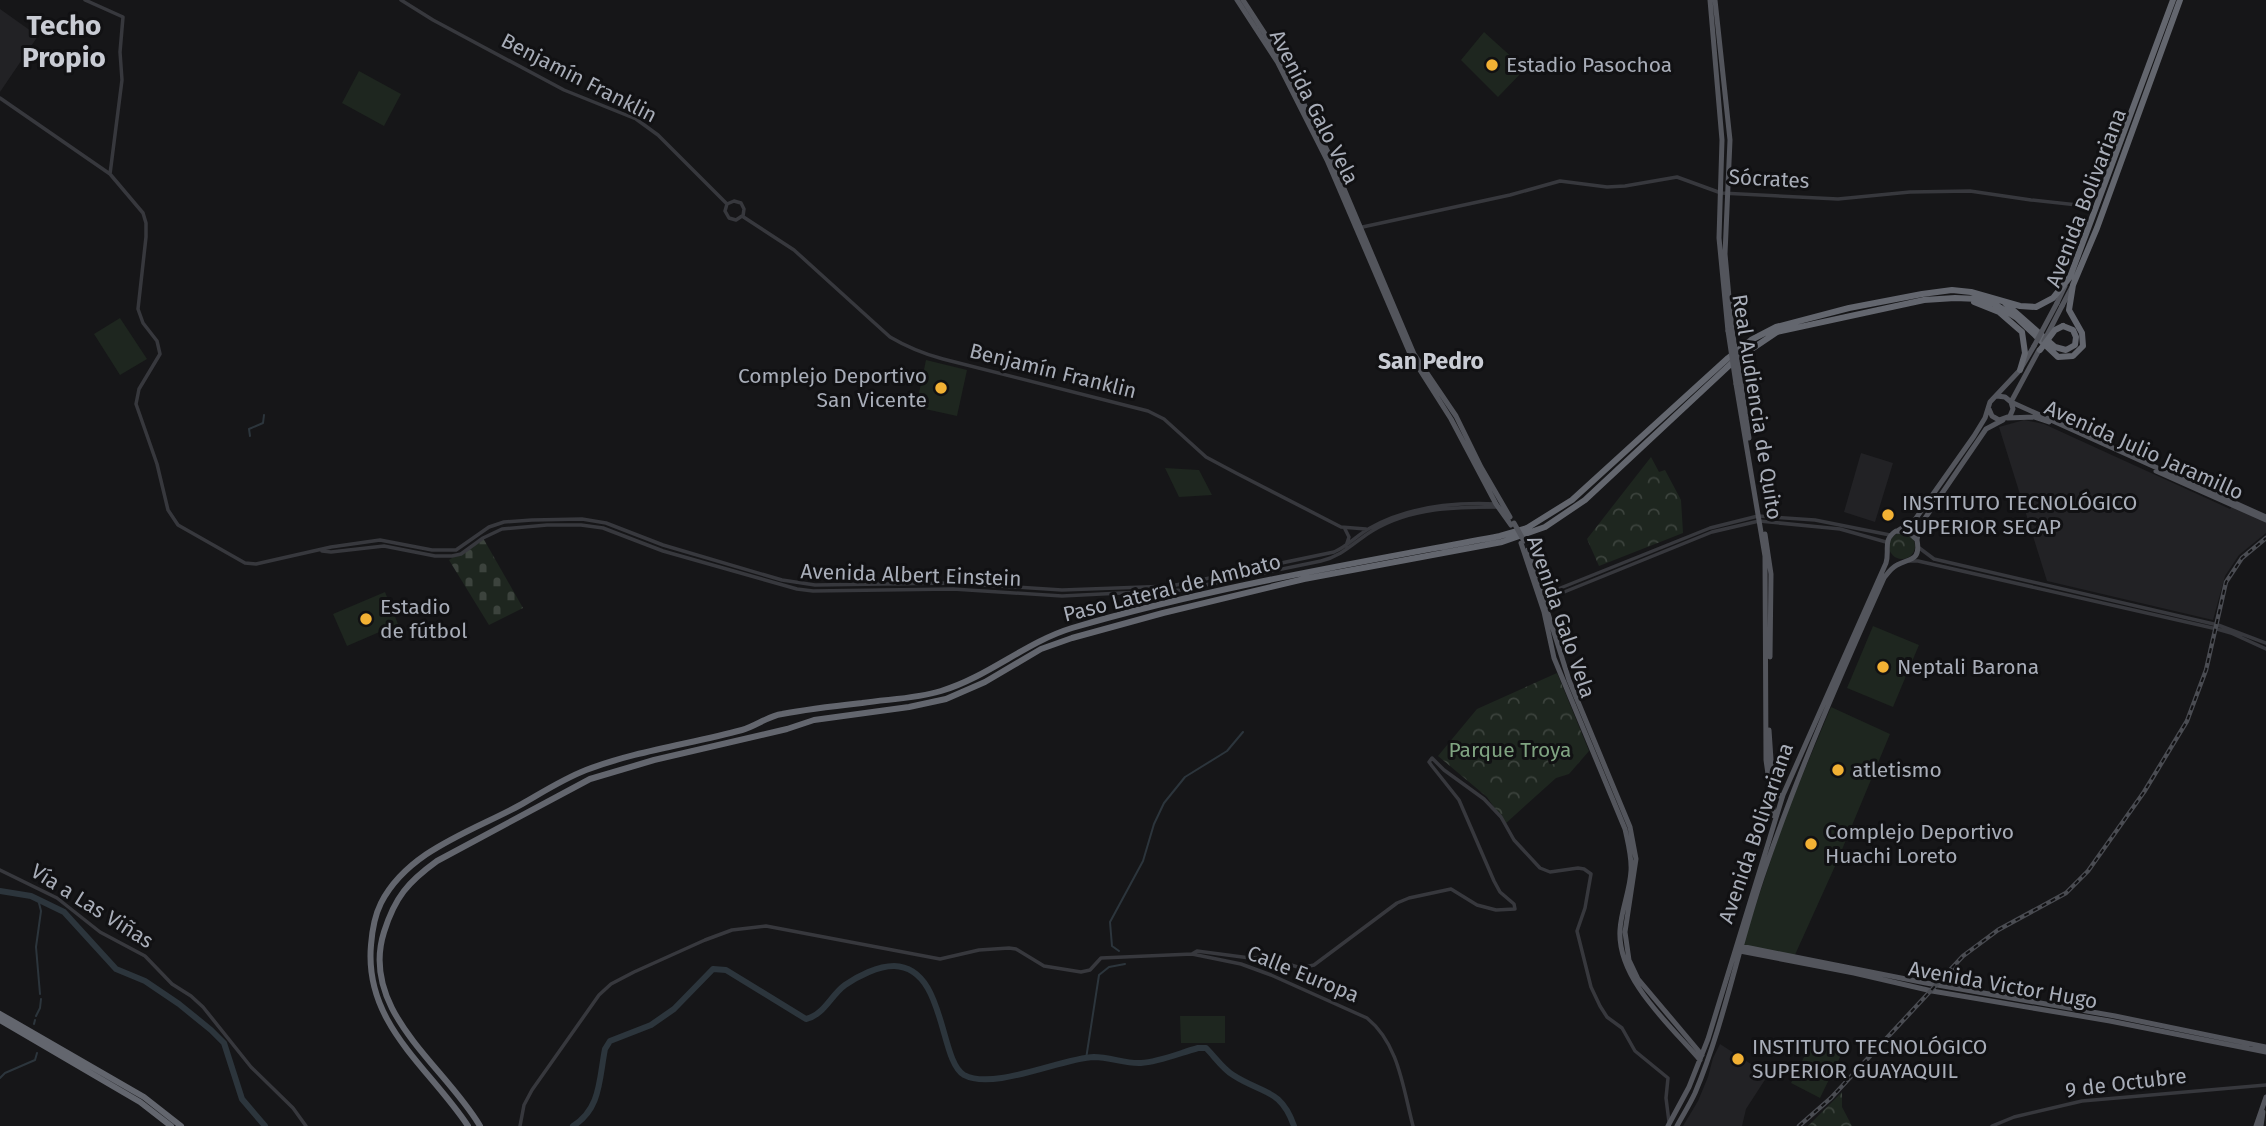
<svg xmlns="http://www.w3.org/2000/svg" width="2266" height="1126" font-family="'Fira Sans',sans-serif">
<defs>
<pattern id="forest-crowns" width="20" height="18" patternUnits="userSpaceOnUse" patternTransform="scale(1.75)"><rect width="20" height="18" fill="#1e261f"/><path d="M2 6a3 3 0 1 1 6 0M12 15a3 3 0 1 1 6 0" fill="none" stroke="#3c433d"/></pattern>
<pattern id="cemetery-stones" width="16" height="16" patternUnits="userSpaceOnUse" patternTransform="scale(1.75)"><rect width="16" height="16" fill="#1e261f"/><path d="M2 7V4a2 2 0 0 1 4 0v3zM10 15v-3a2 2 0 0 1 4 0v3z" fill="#3c433d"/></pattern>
</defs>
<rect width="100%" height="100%" fill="#161618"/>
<path fill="#222225" d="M0,9L38,36L0,92Z
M2024,420L2044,424L2230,509L2232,506L2266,520V533L2239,555L2225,576L2213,620L2047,581L1999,427Z
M1861,453L1893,463L1875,522L1844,512Z
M1720,1044L1768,1075L1746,1109L1742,1126H1683L1698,1101L1708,1077L1713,1058Z"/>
<path fill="url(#forest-crowns)" d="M1651,457L1659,472L1665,470L1681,500L1683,533L1599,566L1587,539Z
M1889 546a13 13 0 1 1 26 0a13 13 0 1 1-26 0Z
M1557,673L1589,751L1569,774L1556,778L1505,824L1487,797L1438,756L1477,709Z
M1842,1092V1107L1852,1126H1808Z"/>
<path fill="url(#cemetery-stones)" d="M483,538L523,608L489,625L449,560Z"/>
<path fill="#1e261f" d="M1484,32L1525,69L1498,97L1461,60Z
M359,71L401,94L384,126L342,103Z
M120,318L147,359L120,375L94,334Z
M926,360L967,370L957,416L916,407Z
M1165,468L1199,470L1212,495L1179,497Z
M385,592L398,624L347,646L333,614Z
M1873,626L1919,645L1893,707L1847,688Z
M1831,707L1890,734L1836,864L1794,957L1742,946L1787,812Z
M1180,1016H1225V1043H1181Z
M1814,1037L1843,1051L1820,1098L1791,1083Z"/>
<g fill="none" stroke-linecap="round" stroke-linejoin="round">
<path stroke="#2c353c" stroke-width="2" d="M250,436L249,429L263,423L264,415
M38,899L41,911L36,947L40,994
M1119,951L1112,946L1110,922L1143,861L1154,824L1164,803L1185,777L1227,751L1243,732
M36,1016L40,1008L41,999
M34,1024L35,1020
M1086,1059L1099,975L1109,967L1125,964
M0,1078L5,1073L35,1060L37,1053"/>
<path stroke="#2c353c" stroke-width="6" d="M0,891L31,896L64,912L116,969L145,981L179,1004L211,1030L224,1043L242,1099L265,1126
M573,1126C601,1109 599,1079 605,1049L610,1041L651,1025L674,1009L713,969L726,970L806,1019C824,1015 831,995 845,985C858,976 878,966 894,966C946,967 939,1061 964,1075C994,1091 1062,1058 1094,1057C1110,1057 1126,1064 1141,1063C1159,1062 1180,1053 1198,1048H1206C1215,1057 1223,1069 1233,1075C1262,1094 1281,1088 1294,1126"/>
<path stroke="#37383d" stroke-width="3.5" d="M85,0L123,17L120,52L122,80L110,174
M401,0L433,20L564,90L636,119L658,135L727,204
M0,98L110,174L143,213L146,223V237L138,309L143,323L157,341L160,354L139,389L136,404L157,464L168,510L178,525L245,563L256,564L331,547L380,540L432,550H456L489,527L504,522L532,520L582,519L606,523L663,545L782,580L815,585L951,583L1062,590L1171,586L1334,552C1348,546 1357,535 1370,528C1409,506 1453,502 1496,504
M727,204L725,211L729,218L736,220L742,216
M727,204L734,201L741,203L744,209L743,216
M742,216L794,250L890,337C907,347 924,354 943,359L1148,411L1164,419L1206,457L1236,473L1341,527L1366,529
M1358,228L1510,195L1560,181L1607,187L1625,186L1677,177L1721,193L1838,199L1910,192L1970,191L2031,200L2096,207
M1345,529L1349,537L1346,546
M1918,547L1934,559L2218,625L2266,643
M322,551L331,552L384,546L435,556H452L461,554L483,538L502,529L547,525H581L603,528L663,551L797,589L813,591L953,589L1062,596L1181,590L1321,561C1343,556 1354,542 1372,531C1411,507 1456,507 1500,507
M1909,561H1918L2217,629L2231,633L2266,649
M1543,595L1710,528L1758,516L1815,520L1890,535
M1542,601L1712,532L1759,521L1840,529L1886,542
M0,870L57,898L100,932L145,956L172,984L191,996L203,1007L251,1067L293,1108L306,1126
M1192,954L1241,964L1271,975L1367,1018C1399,1044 1403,1088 1413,1126
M520,1126L524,1105L532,1090L599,995L611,984L634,972L705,940L732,930L766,926L940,959L979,950L1009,948L1016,949L1044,966L1081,972L1090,970L1101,958L1192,954L1197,951L1250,958L1265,957L1301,968L1314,965L1397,903L1409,898L1451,889L1477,905L1496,910L1515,909L1514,904L1500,892L1494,881L1459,800L1432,766L1429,762L1432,758L1444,770L1484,799L1501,817L1514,840L1540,868L1550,872L1578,868L1584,869L1591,874L1585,908L1577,931L1591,987L1600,1006L1607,1017L1622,1028L1635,1051L1668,1078L1666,1098L1669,1122
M1992,1126L2014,1117L2082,1101L2266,1085"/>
<path stroke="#53555c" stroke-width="5" d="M1237,0L1278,63L1327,160L1411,356L1451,419L1496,504L1511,525
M1243,0L1282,60L1331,158L1414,354L1456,416L1481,467L1510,517
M1710,0L1722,140L1719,238L1728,331
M1715,0L1730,140L1725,254L1732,330
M2057,303L2065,286
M2062,306L2072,287
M1736,384L1765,556L1766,760L1774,816
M1741,384L1749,438
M1997,396L2005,397L2011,402L2266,517
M1989,409L1992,416L1999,420L2010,416L2013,409L2011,402L2039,350
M2007,418L2034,417L2049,422
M2156,471L2266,520
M1899,530L1914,521L1974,436L1985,418L1990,402L2020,370L2034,346
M1765,534L1771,574L1770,657
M1917,540L1919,527L1986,429L2003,420
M1521,543L1544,612L1554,658L1625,829C1628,843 1632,857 1631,871C1630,891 1621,910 1620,930C1617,979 1670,1025 1700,1060
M1528,550L1569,680L1630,827L1636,859L1625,932L1629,960L1638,979L1702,1055
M1769,730L1773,789L1778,796L1783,795
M1740,946L1926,983L2115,1016L2266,1047
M1740,951L1854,973L1932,991L2110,1021L2266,1052
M1956,965L1955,977L1965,988
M1668,1126L1689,1087L1708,1039L1783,795L1886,563C1890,550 1882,540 1896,531L1908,532L1917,540C1921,561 1910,558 1897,565C1891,568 1888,573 1884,578C1841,674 1799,770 1765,869C1739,942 1725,1022 1695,1093C1690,1104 1683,1115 1677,1126
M2256,1126L2266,1097
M2261,1126L2263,1112"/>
<path stroke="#63666e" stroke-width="6" d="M1974,302L1999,312L2022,332L2025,353L2020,370
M2005,303L2055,347L2066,350L2075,345L2076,337L2073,330L2063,326
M0,1014L144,1097L181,1126
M0,1020L140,1102L171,1126
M468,1126C429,1067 364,1024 371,945C372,932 375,915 381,903C408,850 473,831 522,804C543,792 563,779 586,770C636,751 690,744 742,730C756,726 768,716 782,714C808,709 835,706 862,703C888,699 915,699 941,691C988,677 1026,642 1072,628C1212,587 1357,563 1500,536L1527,528L1572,500L1728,358L1751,340L1776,327L1849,308L1922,294L1952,290L1971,292L2020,306L2036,307L2053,298L2070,277L2173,0
M480,1126C445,1066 359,1011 384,932C395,897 408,882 437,861L590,779L654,760L787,729L814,720L909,707L946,699L985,682L1041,649L1072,638L1163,613L1304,579L1502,542L1545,527L1585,500L1734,361L1777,332L1924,300L1955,298L1979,299L1993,303L2017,318L2058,357L2073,356L2083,346L2082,333L2069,310L2073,285L2097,228L2180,0"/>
<g stroke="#4a4c52" stroke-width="4.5">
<path id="rail" d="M1799,1126L1831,1098L1963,956L1998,930L2066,893L2088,871L2144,792L2187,721L2206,670L2226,582L2242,558L2266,538"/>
</g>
<use href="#rail" stroke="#111113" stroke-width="2" stroke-dasharray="5" stroke-linecap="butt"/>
<path stroke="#53555c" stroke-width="5" d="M1732,330L1741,384
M1728,331L1736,384
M2044,341L2062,306
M2034,346L2057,303
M1514,523L1524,541"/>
<path stroke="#63666e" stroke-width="6" d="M2040,350L2055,330L2063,326"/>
</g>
<g fill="#f2b134" stroke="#111113" stroke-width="2.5">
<circle cx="1492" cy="65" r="7"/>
<circle cx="941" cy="388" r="7"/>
<circle cx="1888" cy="515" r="7"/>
<circle cx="366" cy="619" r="7"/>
<circle cx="1883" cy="667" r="7"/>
<circle cx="1838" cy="770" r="7"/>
<circle cx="1811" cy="844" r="7"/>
<circle cx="1738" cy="1059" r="7"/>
</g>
<g text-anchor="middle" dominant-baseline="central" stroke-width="6" stroke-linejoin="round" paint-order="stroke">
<g font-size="21" fill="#a8adb8" stroke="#111113" text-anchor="start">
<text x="1506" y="65">Estadio Pasochoa</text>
<text x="927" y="376" text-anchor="end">Complejo Deportivo<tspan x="927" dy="24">San Vicente</tspan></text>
<text x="1902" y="503">INSTITUTO TECNOLÓGICO<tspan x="1902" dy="24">SUPERIOR SECAP</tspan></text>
<text x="380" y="607">Estadio<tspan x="380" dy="24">de fútbol</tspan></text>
<text x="1897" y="667">Neptali Barona</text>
<text x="1852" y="770">atletismo</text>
<text x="1825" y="832">Complejo Deportivo<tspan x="1825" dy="24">Huachi Loreto</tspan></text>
<text x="1752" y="1047">INSTITUTO TECNOLÓGICO<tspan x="1752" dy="24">SUPERIOR GUAYAQUIL</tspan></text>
</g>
<g font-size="21" fill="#a8adb8" stroke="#111113">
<text transform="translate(579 78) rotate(27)">Benjamín Franklin</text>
<text transform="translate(1314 107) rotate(63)">Avenida Galo Vela</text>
<text transform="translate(1769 179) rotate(3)">Sócrates</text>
<text transform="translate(2086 198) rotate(-69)">Avenida Bolivariana</text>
<text transform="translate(1053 371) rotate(14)">Benjamín Franklin</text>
<text transform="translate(1757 407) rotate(81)">Real Audiencia de Quito</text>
<text transform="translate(2144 450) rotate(24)">Avenida Julio Jaramillo</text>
<text transform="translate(911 575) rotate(2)">Avenida Albert Einstein</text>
<text transform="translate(1172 588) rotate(-14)">Paso Lateral de Ambato</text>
<text transform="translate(1561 617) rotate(71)">Avenida Galo Vela</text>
<text transform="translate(1756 833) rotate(-71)">Avenida Bolivariana</text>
<text transform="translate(92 906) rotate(32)">Vía a Las Viñas</text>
<text transform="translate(1303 974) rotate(22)">Calle Europa</text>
<text transform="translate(2003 985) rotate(10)">Avenida Victor Hugo</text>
<text transform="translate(2126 1083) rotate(-7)">9 de Octubre</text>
</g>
<g font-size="21" fill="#7fa381" stroke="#111113">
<text x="1510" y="750">Parque Troya</text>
</g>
<g font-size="23" font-weight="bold" fill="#c9ccd4" stroke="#111113">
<text x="1431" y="361">San Pedro</text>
</g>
<g font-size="28" font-weight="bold" fill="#c9ccd4" stroke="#111113">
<text x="64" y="25">Techo<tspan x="64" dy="32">Propio</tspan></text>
</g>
</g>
</svg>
